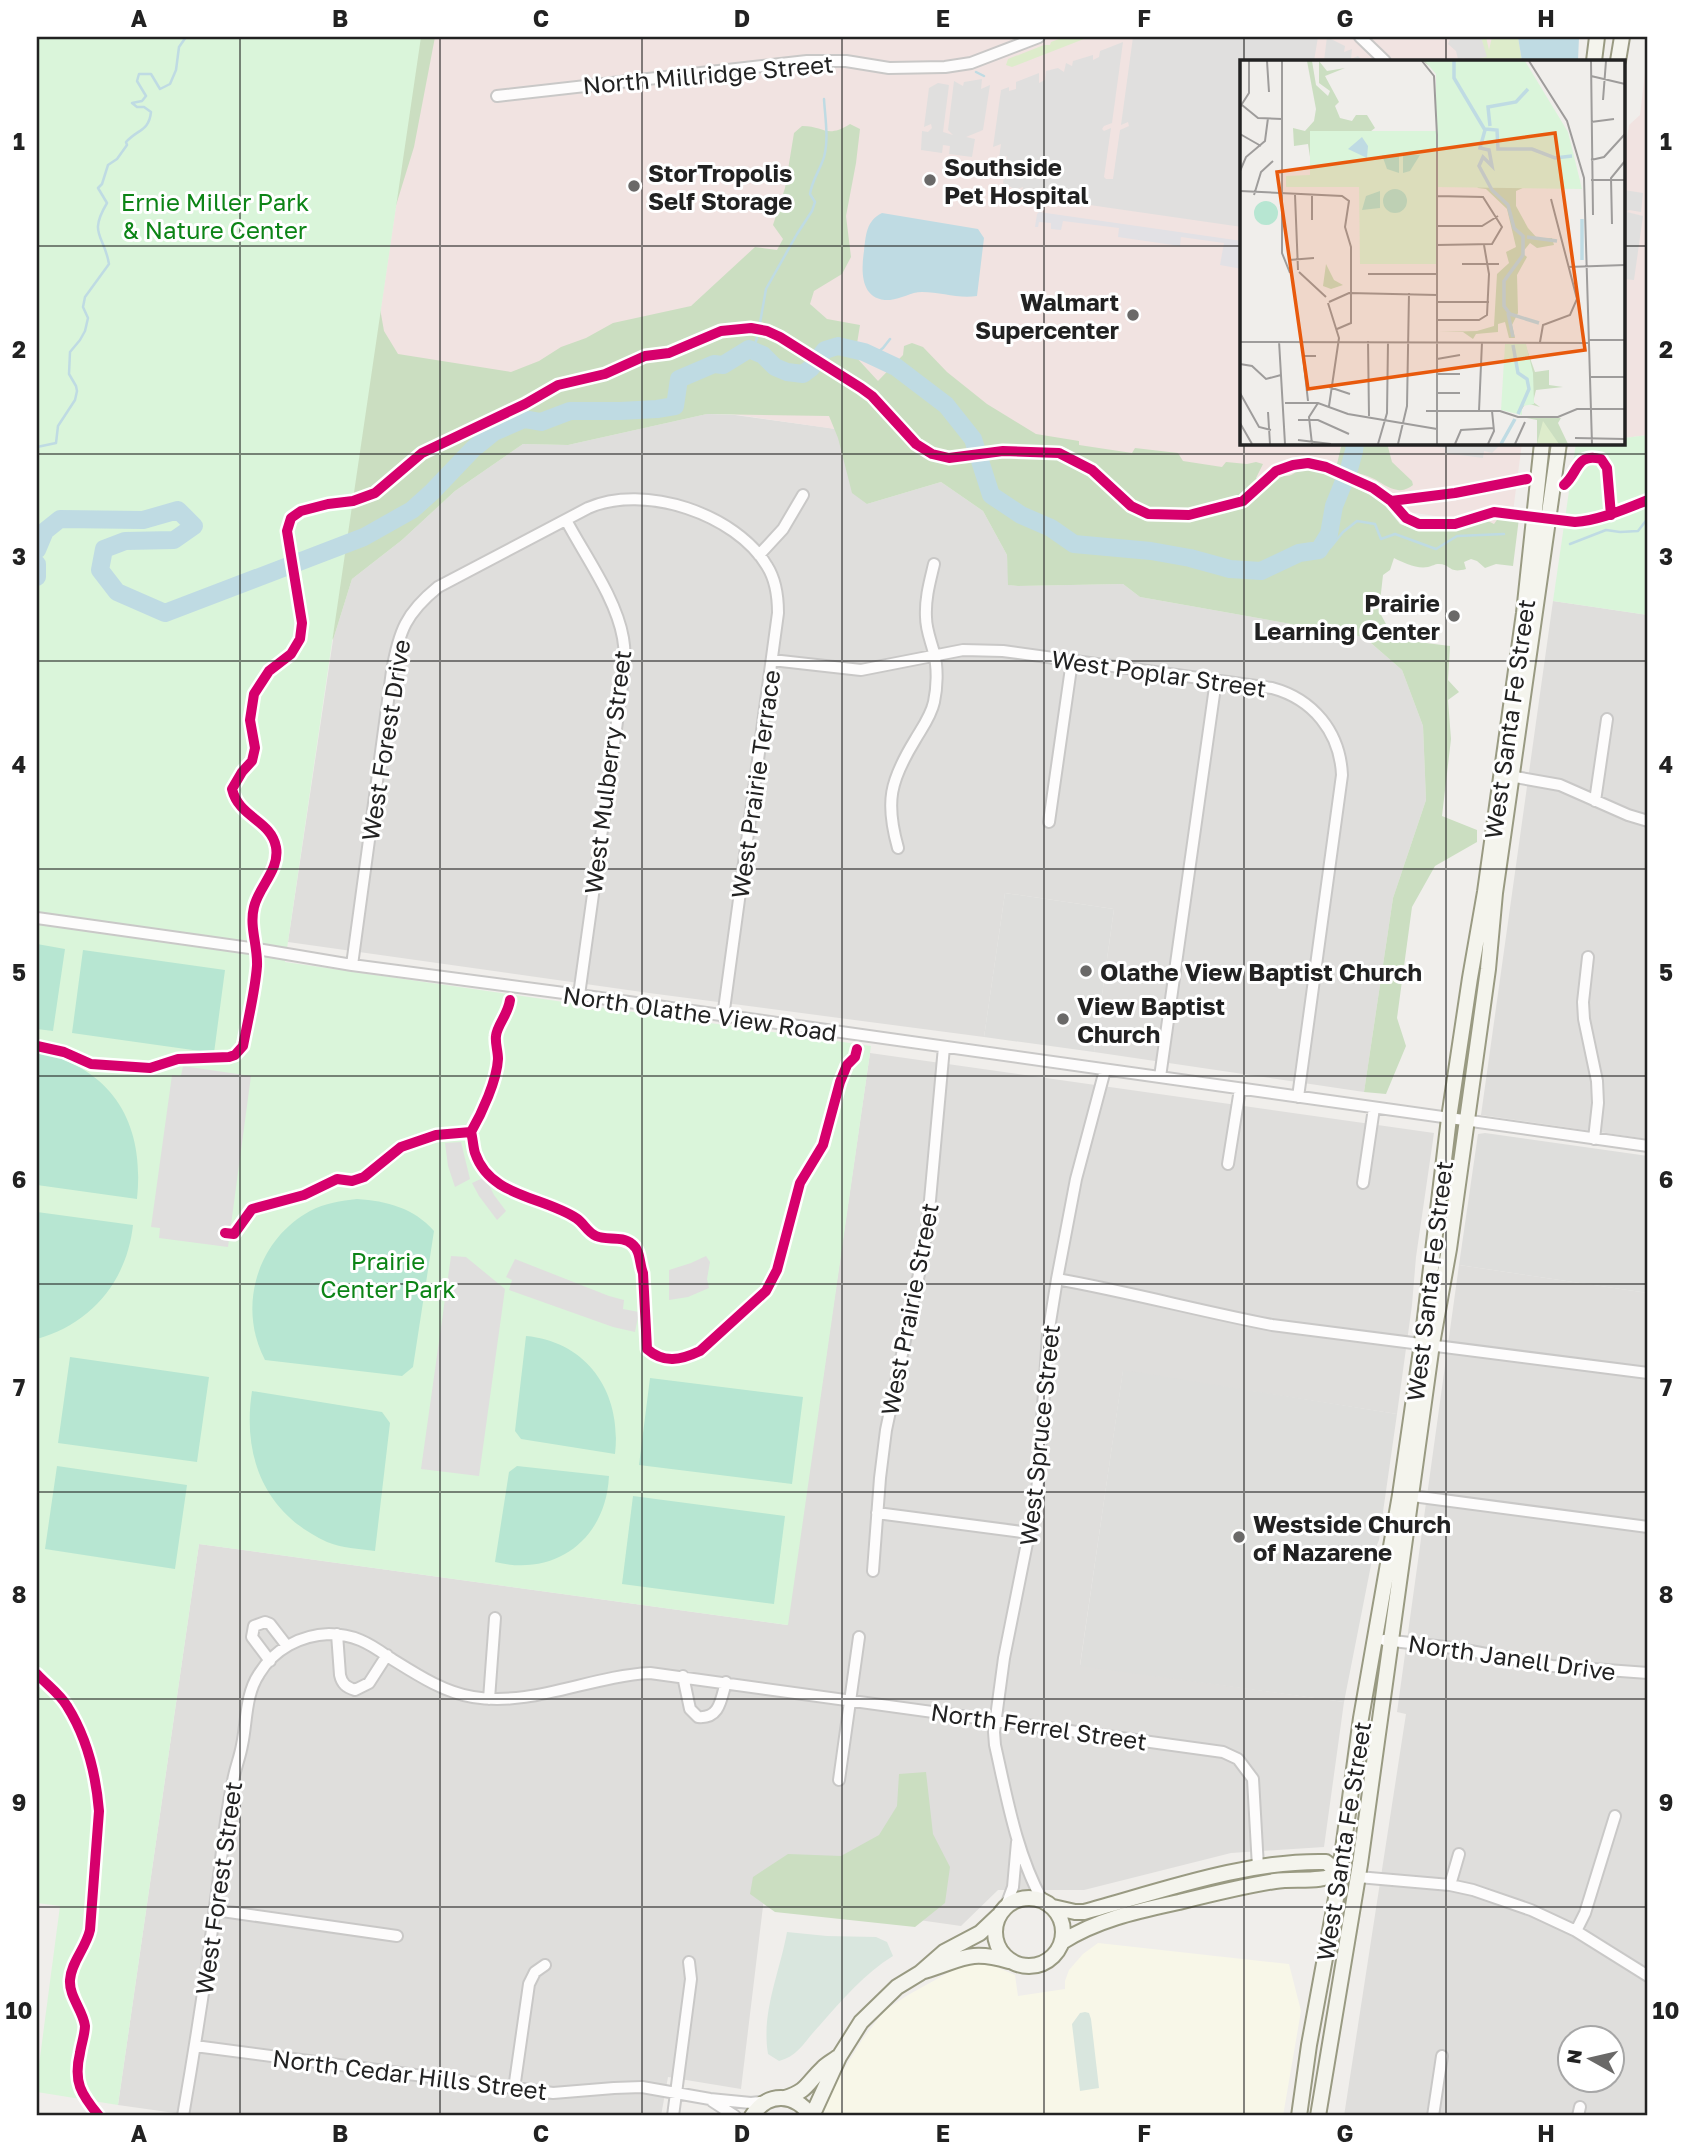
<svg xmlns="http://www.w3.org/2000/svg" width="1685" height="2153" font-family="'Golos Text',sans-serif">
<rect width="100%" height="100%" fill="#f0eeeb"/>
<path fill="#dfdedc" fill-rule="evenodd" d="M707,414L735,415L837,429L867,504L941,482L983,511L1007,555L1009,585L1018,586L1123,584L1140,597L1364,637L1402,670L1423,726L1426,800L1393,898L1364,1092L1094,1052L1114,909L1005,893L984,1037L649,993L288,942L333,640L352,579L402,540L455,491L523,444L568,445Z
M1553,601L1648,615V1139L1481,1115Z
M870,1053L1434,1133L1416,1257L1412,1305L1397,1414L1123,1371L1080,1665L1344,1702L1324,1847L1231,1853L1084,1890H998L961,1926L764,1898L741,2089L668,2077L661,2116H196L118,2105L199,1544L787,1625Z
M1459,1265L1648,1293V2116H1344L1406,1714L1397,1712ZM1570,2038H1612V2080H1570Z"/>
<path fill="#f1e3e1" d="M421,37H1539L1565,61H1242V443H1522L1511,527L373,362Z
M1648,48V435L1624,438V159L1629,125L1640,115Z"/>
<path fill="#f8f7e8" d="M1098,1943L1289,1964L1301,2011L1283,2116H823L828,2095L862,2040L884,2011L908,1995L953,1970L979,1962L987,1963L1015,1975L1018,1996L1065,1989V1981L1069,1970L1083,1954Z"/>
<path fill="#dededc" d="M1005,893L1114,909L1094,1052L984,1037Z
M1485,1133L1648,1156V1293L1459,1265L1478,1134Z
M1123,1370L1397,1414L1379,1540L1373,1555L1344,1702L1080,1666Z"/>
<path fill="#ddeccb" d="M1064,37H1089L1012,67L1006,65L1008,59L1044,45H1050L1051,42Z
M1481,37H1486L1489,50L1492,37H1518L1522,61H1479L1480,58L1486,57Z"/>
<path fill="#cbdec1" d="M37,37H435L414,147L389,228L375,280L384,331L398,354L511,372L539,361L561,347L586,338L613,323L691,306L755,247L777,250L783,239L773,225L785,188L794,133L802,126C825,126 826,139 850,124L860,129L856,163L846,216L851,257L842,274L814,291L810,304L827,319L860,325L855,356L878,381L903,355L904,346L912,343L923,347L947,372L987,404L1036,434L1079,441V445L1132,453L1135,448L1178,453L1183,461L1222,467L1226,462L1247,464L1256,462L1263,464L1256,478L1264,483C1268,482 1270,479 1274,478C1284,473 1290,481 1299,468L1326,473L1370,495L1383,503L1400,524L1411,528L1429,530L1465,528L1488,521L1494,524L1499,517L1505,515L1519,518L1513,566L1496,564L1485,568L1477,561L1471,559L1464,562L1466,569C1448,574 1451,564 1439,564C1434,564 1433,566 1428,567C1416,569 1404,563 1394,558L1390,570L1383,575L1379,611L1394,639L1450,646L1448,680L1459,692L1448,700L1451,739L1442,816L1477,830V842L1435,866L1412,907L1397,1018L1406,1046L1386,1094L1364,1092L1393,898L1426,800L1423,726L1402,670L1364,637L1140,597L1123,584L1018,586L1008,585L1007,555L983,511L941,482L867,504L852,493L838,438L829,416L707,414L568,445L523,444L455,491L402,540L352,579L333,640Z
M1342,443H1387L1392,462L1412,481L1413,485C1409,488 1404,491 1398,490C1388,489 1381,482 1372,478C1362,473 1347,472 1337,464Z
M926,1772L933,1834L950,1867L945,1903L915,1927L775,1912L750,1894L753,1877L788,1854L841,1856L879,1835L897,1806L899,1774Z"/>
<path fill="#d9e6de" d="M787,1932L827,1936L876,1937L887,1942L893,1956C865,1973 842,2000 820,2025C806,2039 799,2056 779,2061L768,2054C761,2012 780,1972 787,1932Z
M1085,2012L1089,2013L1091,2019L1099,2088L1080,2091L1072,2024L1080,2013Z"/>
<path fill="#daf5da" d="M37,37H421L285,962L871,1046L788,1625L199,1544L118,2105L37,2092V2080L60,1906L37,1903Z
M1648,435V615L1553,601L1576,443H1624V438Z"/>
<path fill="#b7e6d2" d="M37,944L65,949L53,1031L37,1029Z
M83,950L225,970L214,1053L72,1033Z
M37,1051C113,1069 145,1123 137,1199L37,1185Z
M357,1199C387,1201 414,1208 434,1231L413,1367L402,1376L265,1360C237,1307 257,1240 310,1211C325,1203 341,1201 357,1199Z
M37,1212L133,1225C127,1281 91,1324 37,1339Z
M526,1336C589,1342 622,1394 615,1454L521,1439L515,1431Z
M70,1357L209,1377L197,1462L58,1443Z
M650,1378L803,1397L792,1484L639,1465Z
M252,1391L382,1412L390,1423L375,1551C359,1549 342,1548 327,1542C264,1513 242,1456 252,1391Z
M57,1466L187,1485L175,1569L45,1549Z
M517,1466L609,1476C606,1539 556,1577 495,1562L509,1472Z
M633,1496L785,1516L774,1604L622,1584Z"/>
<path fill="#e0dfde" d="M1133,37H1318L1314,61H1242V227L1055,200V196L1049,190L1047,195L1042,190L1040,192L1029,189L1022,191L1023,187L1016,190L1003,183L1007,156L999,158L1001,144L993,147L1001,90L1009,87V91L1016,89V82L1039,73V83L1045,80L1046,71L1058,68L1064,72L1066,63L1072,66L1073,61L1093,55V60L1099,57L1100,51L1123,42L1112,123L1104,126L1102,129L1104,131L1111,128L1104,177L1106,179H1113L1120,130L1129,126L1128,122L1121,125Z
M1327,37L1345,46L1344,52L1352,49L1351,59L1358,56L1363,61H1324Z
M1451,37H1481L1487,57L1480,58L1479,61H1467L1464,58L1458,59L1456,51L1448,44Z
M982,79L981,89L990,85L983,130L966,137L975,139L972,157L949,154L950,146L943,145L942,153L921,150L922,131L928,132L932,128L931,124L924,127L929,88L938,83L949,85L943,132L953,135L948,130L954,81L963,86L964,82Z
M1624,190L1643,193L1641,212L1629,210L1627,212L1643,216L1634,280L1624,279Z
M1439,443H1502L1492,453L1484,451L1483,458L1445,453L1446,448L1438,447Z
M183,1066L251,1076L228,1247L159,1238L160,1228L151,1227L172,1075L181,1076Z
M461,1142L470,1179L455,1187L448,1166L445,1143Z
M485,1177L494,1195L506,1211L497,1220L479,1196L472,1183Z
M451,1256L466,1257L505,1289L479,1476L421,1469Z
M706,1256L710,1262L707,1279L709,1288L688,1297L669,1300V1270L691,1263Z
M515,1259L609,1296L624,1300L623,1309L639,1312L635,1332L613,1327L509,1290L512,1280L506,1277Z"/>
<path fill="#e2e1e5" d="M1039,212L1242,241V269L1220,265L1224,243L1181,237L1180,246L1118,237L1119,228L1063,221L1061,230L1051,229V223L1039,222L1038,227H1035L1037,214Z"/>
<path fill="#bfdbe3" d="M1518,37H1579L1578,61H1522Z
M882,213L978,229L984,238L977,296C958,299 941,292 922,292C911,292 901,299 890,300C860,301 861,271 864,251C866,235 866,221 882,213Z"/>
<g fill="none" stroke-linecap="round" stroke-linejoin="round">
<path stroke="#bfdbe3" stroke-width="2.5" d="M976,72L984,76
M760,323L766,289L797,234L812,211L815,202L810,194C812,180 820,170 824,157C829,139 825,117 824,99
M749,349L755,344L757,338
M873,356L883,348L890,339
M37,447L56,443L58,426L75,400L77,391L76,386L69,374L70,352L80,340L85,331L88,318L83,307L85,297L109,264C104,234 88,235 107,203L98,188L102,184L108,165L117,159L127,145L126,142C138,129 149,131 151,112L144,107H137L132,103L142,101L146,96L137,81L139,74H151L160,89L170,84L176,70L179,47L186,37
M1570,544L1606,530L1620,532L1638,531L1648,518
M1319,550L1330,548L1343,532L1357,521L1375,524L1381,539L1395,534L1436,549L1457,536L1504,534"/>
<path stroke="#bfdbe3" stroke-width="18" d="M37,550L45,531L60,519L143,520L178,510L194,526L174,540L125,541L104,549L100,570L117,592L165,613L364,537L412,510L432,492L473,449L494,432L524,419L541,422L570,411H620L657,409L675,406L679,379L714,364L723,365L749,349L763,355L775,367L787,372L803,374L811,368L825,350L838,346L864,352L896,367L946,405L973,439L991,495L1021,515L1051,528L1074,544L1151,551L1190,558L1230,569L1261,571L1299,553L1319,550L1329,534L1334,506L1349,469L1354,451L1355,443
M37,564V577"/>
<g stroke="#c9c8c7" stroke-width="14">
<path id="street" d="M1360,37L1385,61
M497,96L807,61H846L889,68L945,67L971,63L1039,37
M566,520C585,556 616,598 623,638C626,654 624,670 622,686L579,995
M759,555L783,529L803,495
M772,660L861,670L963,650L1003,651L1272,688C1313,699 1340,732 1342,775L1298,1097
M1504,775L1560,785L1628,815L1648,821
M1595,801L1607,719
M1049,822L1072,661
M898,848C885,802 890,781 915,740C922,728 931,716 934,702C937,688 938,668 934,653C931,641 926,630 926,617C925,598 930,581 934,564
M37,918L257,949L352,965L579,995L1648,1146
M1588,957L1583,1002L1584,1019L1597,1081L1598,1103L1594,1139
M352,965L392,671C399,631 406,613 438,587L588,508C644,483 736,514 767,566C776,580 778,596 778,613L723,1017
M1160,1077L1216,680
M1228,1164L1240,1089
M1363,1183L1374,1108
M1057,1279C1129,1292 1200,1311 1272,1325L1648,1373
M1405,1495L1648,1527
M877,1513L1030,1533
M873,1571L880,1478L886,1430L923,1255L929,1211L944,1047
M337,1634L340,1675C342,1684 346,1687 355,1690L369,1683L387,1655
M1384,1640L1454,1648L1552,1666L1648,1673
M270,1661L252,1637L254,1626L265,1622L270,1624L287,1646
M683,1676L690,1709L698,1717C720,1719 721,1699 726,1682
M489,1699L495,1618
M839,1780L859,1637
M1358,1877L1450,1885L1473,1890L1531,1910L1576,1931L1648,1976
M1450,1885L1459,1854
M1042,1900C1016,1852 1007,1798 995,1745L994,1732L1004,1658L1037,1493L1048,1335L1057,1279L1076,1179L1105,1070
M1006,1906L1013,1887L1017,1842
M215,1910L397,1936
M1576,1931L1585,1913L1615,1816
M195,2046L553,2093L614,2088L642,2087L710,2099L751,2103L768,2101
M514,2089L529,1984L535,1972L545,1965
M712,2101L735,2116
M183,2116C195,2047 206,1977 215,1907C221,1865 224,1822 233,1781C235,1769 240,1757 242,1745C247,1722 245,1695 259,1674C274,1649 301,1635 329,1634C353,1634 369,1643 387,1656C413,1672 442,1692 473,1697C532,1707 590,1676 650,1673L1223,1752L1238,1759L1253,1779L1258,1867
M673,2116L691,1979L689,1962
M1433,2116L1442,2056
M1578,2116L1580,2107"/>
</g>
<g stroke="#999a82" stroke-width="18">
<path id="secondary" d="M1594,61L1597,37
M1618,61L1622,37
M995 1932a34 34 0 1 1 68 0a34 34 0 1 1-68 0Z
M1053,1907L1075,1912H1084C1161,1891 1246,1860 1326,1862L1339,1873
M1062,1942C1098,1919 1138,1911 1179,1902C1211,1894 1243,1886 1275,1881C1296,1878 1321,1883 1339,1873
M924,1971C962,1960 968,1949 1009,1961
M785,2098C808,2091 807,2083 823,2068C827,2064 833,2061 838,2057
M752,2116C768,2091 795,2093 811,2116
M812,2116L839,2057L861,2022L897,1987L920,1973L944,1952L980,1933L998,1916
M1299,2116L1309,2045L1337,1893L1361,1718L1400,1495L1422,1343L1449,1118L1470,978L1485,892L1524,613L1542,443
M1318,2116L1360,1864L1432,1344L1449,1249L1488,969L1495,893L1559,443"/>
</g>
<use href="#street" stroke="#fdfcfc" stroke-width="10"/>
<use href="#secondary" stroke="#f4f4ed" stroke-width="14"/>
<g stroke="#fff" stroke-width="15">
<path id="cycleway" d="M1564,485C1578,474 1576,452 1601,459L1607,468L1611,515
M1391,501L1455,493L1527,479
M510,1000C508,1015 497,1025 496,1036C495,1043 498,1051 498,1059C497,1080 482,1113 471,1132C473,1139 473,1147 475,1153C490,1197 542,1196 576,1218C584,1223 587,1232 596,1236C607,1241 622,1235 632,1244C641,1251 639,1263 643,1273L647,1349C664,1364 681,1360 700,1351L766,1291L777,1270L800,1183L823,1145L840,1082L847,1065L855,1057L857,1049
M37,1046L64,1052L91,1064L150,1068L178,1059L229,1057L235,1055L243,1046C248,1020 255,992 257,966C258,946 249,927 254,907C259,886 280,870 276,847C271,820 239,818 232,789L242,772L252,761L255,748L250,720L254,694L269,671L291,654L300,639L302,623L287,531L291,518L301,511L328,504L353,501L375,493L422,453L525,404L558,385L605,374L645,356L669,353L721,331L751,328L767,331L780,337L861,388L872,396L916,444L932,454L949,458L1003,451L1059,453L1092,470L1131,506L1148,514L1189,515L1243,501L1276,471L1293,465L1308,463L1326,467L1373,488L1391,501L1406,518L1419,524H1455L1494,512L1575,522C1601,520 1624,509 1648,500
M225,1233L234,1234L252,1209L304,1195L337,1179L352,1181L364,1177L401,1147L436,1135L471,1132
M37,1674C46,1684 60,1694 67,1706C86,1736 96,1775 99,1811L90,1930C86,1948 71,1962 70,1980C69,1997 83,2010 85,2026C85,2034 81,2045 80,2053C73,2082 81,2094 99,2116"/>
</g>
<use href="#cycleway" stroke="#d6006c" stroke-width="10"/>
</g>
<path fill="none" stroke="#222" stroke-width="2" stroke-opacity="0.55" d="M240,37V2116M440,37V2116M642,37V2116M842,37V2116M1044,37V2116M1244,37V61M1446,37V61M37,246H1242M1624,246H1648M1244,443V2116M1446,443V2116M37,454H1648M37,661H1648M37,869H1648M37,1076H1648M37,1284H1648M37,1492H1648M37,1699H1648M37,1907H1648"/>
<g fill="#6a6968" stroke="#fff" stroke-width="2.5">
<circle cx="930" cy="180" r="7"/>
<circle cx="634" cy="186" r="7"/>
<circle cx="1133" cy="315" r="7"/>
<circle cx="1454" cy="616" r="7"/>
<circle cx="1086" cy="971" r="7"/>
<circle cx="1063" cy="1019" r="7"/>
<circle cx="1239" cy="1537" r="7"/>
</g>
<g text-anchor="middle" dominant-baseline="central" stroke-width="6" stroke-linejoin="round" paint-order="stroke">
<g font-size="24" fill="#222" stroke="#fff">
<text transform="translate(708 74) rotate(-5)">North Millridge Street</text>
<text transform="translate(1159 673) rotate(8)">West Poplar Street</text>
<text transform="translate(1509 719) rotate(-82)">West Santa Fe Street</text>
<text transform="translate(385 740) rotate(-81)">West Forest Drive</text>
<text transform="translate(607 772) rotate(-83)">West Mulberry Street</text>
<text transform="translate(755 784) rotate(-82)">West Prairie Terrace</text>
<text transform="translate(700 1013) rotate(8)">North Olathe View Road</text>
<text transform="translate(1429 1281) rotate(-83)">West Santa Fe Street</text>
<text transform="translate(909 1309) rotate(-79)">West Prairie Street</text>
<text transform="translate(1039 1435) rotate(-84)">West Spruce Street</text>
<text transform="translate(1512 1657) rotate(8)">North Janell Drive</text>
<text transform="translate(1039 1726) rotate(8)">North Ferrel Street</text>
<text transform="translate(1343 1841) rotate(-81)">West Santa Fe Street</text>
<text transform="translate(218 1888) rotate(-82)">West Forest Street</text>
<text transform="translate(410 2074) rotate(7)">North Cedar Hills Street</text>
</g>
<g font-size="24" font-weight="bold" fill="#222" stroke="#fff" text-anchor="start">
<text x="944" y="166">Southside<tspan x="944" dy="28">Pet Hospital</tspan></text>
<text x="648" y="172">StorTropolis<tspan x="648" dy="28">Self Storage</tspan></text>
<text x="1119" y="301" text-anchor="end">Walmart<tspan x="1119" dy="28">Supercenter</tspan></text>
<text x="1440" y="602" text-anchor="end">Prairie<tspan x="1440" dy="28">Learning Center</tspan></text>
<text x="1100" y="971">Olathe View Baptist Church</text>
<text x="1077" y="1005">View Baptist<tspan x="1077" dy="28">Church</tspan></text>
<text x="1253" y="1523">Westside Church<tspan x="1253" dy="28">of Nazarene</tspan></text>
</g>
<g font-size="24" fill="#0c8416" stroke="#fff">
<text x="215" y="201">Ernie Miller Park<tspan x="215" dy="28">&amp; Nature Center</tspan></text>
<text x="388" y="1260">Prairie<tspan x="388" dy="28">Center Park</tspan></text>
</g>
</g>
<g transform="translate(1240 60)">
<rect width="385" height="385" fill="#f0eeeb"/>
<path d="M302,358L319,380V384H297Z" fill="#ddeccb"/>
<path d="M67,1H72L76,25L88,36L90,31L79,23V1L87,11L105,8L85,16L99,42L95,46L100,58L112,61L116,55H127L135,68L73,116L68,84L54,86L53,68L65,71L74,61L76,49ZM183,1H228L338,128L285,127L276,131V146L288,168L297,178H312L314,185L297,188L290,183L282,193L287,197L277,215L278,253L272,265L275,278H269L265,262L258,264V272L236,274L233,279L223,272H199L237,271L254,266L257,214L269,203L266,192L276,187L267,149L246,129L238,128L197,71L196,11ZM86,204L94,220L103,225L91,229L83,226ZM286,287L295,312L309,310V325L323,327L296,330L293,342L300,347L286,343L280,352ZM282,357L321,358L318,363L328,384H319L303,361L297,384V360Z" fill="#cbdec1"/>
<path d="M185,1H285L328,72L342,129L196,127V204H120L119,127H46V116L70,115V71H196V14ZM265,284H286L293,313L294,344L282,346V355L261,350Z" fill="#daf5da"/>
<path d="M142,95L159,96V113L147,109ZM163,95H180L170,111L163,113ZM143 141a12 12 0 1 1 24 0a12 12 0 1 1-24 0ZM140,131V148L122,150L126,136ZM14 153a12 12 0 1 1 24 0a12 12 0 1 1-24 0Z" fill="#b7e6d2"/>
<path d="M122,77L128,86L127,98L108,89Z" fill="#bfdbe3"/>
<path fill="none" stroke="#bfdbe3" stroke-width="3.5" d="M214,1V18L245,70L240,88L249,90L252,106L243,97L239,106L252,130L268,145L274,168L283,176V195L264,221V246L270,254L299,263M250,66L248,47L276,42L288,29M245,69L257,70L258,89H292L315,98L332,96M342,159V200M287,177L317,181M268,253L273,277M273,285L278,313L287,319L289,329L278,354M261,384L275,359"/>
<path fill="none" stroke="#9e9c9b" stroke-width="2" d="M27,1L29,32M42,1V193L50,213M182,1L194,16L197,75V384M289,1L327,61L344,118L352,384M351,1L353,155M351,16L385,24M363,40L366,1M2,45L18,58L42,59M0,47L9,33V1M351,62L374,59M0,74L21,86M351,100L364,97L385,74M0,111L6,97L25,81L28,58M351,120H385M0,131L102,136L109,141L105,167L111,187V263L97,269M14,135L21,112L33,101M55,135L58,210M197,136L243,137L262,167L252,184L197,185M72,160V136M372,164L371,118L385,101M197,166H242L258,156M49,200L74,198M222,204H259M328,207L385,205M59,212L86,237M128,214H197M89,242L109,233L197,235M197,242H249M88,243L99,278L89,346M197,260H239L247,255L249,214L244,185M348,280H385M39,281L45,384M128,281L129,356M0,282L348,283M300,282L303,265L330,255L337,239L311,139M197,299L220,295M0,304L12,306L26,319L41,315M197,314H220M351,317H385M89,327L110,334M0,333L19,367L31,370M197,333H220M68,341L63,296H76M45,343H78L108,354L197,369M186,351H260L278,357H318L337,349H385M239,351L242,282M28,352L30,384M58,360H78L109,374M0,363L12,384M335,378L385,379M58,380L91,384M72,384L69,357L78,343M138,384L147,353L148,282M158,384L167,346L169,233M215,384L221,370L254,368M248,384L254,371L252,351M275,384L285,362"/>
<path fill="#e8590c" fill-opacity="0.15" stroke="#e8590c" stroke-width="3.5" d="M315,73L345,290L68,329L37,112Z"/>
<rect width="385" height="385" fill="none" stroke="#222" stroke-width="3.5"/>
</g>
<rect width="1685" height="2153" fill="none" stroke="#ffffff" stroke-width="77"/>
<g transform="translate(1591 2059) rotate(278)"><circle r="33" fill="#ffffff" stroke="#a7a7a7" stroke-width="2"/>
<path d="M0-5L12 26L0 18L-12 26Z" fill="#6a6968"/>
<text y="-10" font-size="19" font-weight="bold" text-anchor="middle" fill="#222222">N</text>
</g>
<rect x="38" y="38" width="1608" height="2076" fill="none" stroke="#222" stroke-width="2.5"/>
<g font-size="23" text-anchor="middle" font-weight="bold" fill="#222">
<text x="139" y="27">A</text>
<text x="340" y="27">B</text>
<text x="541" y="27">C</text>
<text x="742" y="27">D</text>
<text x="943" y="27">E</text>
<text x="1144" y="27">F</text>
<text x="1345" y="27">G</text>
<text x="1546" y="27">H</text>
<text x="19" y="150">1</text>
<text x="1666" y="150">1</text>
<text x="19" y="358">2</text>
<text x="1666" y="358">2</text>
<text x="19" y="565">3</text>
<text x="1666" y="565">3</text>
<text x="19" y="773">4</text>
<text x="1666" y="773">4</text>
<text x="19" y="981">5</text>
<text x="1666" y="981">5</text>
<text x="19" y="1188">6</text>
<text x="1666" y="1188">6</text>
<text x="19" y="1396">7</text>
<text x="1666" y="1396">7</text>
<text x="19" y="1603">8</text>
<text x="1666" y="1603">8</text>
<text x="19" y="1811">9</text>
<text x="1666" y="1811">9</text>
<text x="19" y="2019">10</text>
<text x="1666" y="2019">10</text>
<text x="139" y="2142">A</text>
<text x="340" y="2142">B</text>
<text x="541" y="2142">C</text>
<text x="742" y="2142">D</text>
<text x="943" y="2142">E</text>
<text x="1144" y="2142">F</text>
<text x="1345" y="2142">G</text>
<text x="1546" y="2142">H</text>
</g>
</svg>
